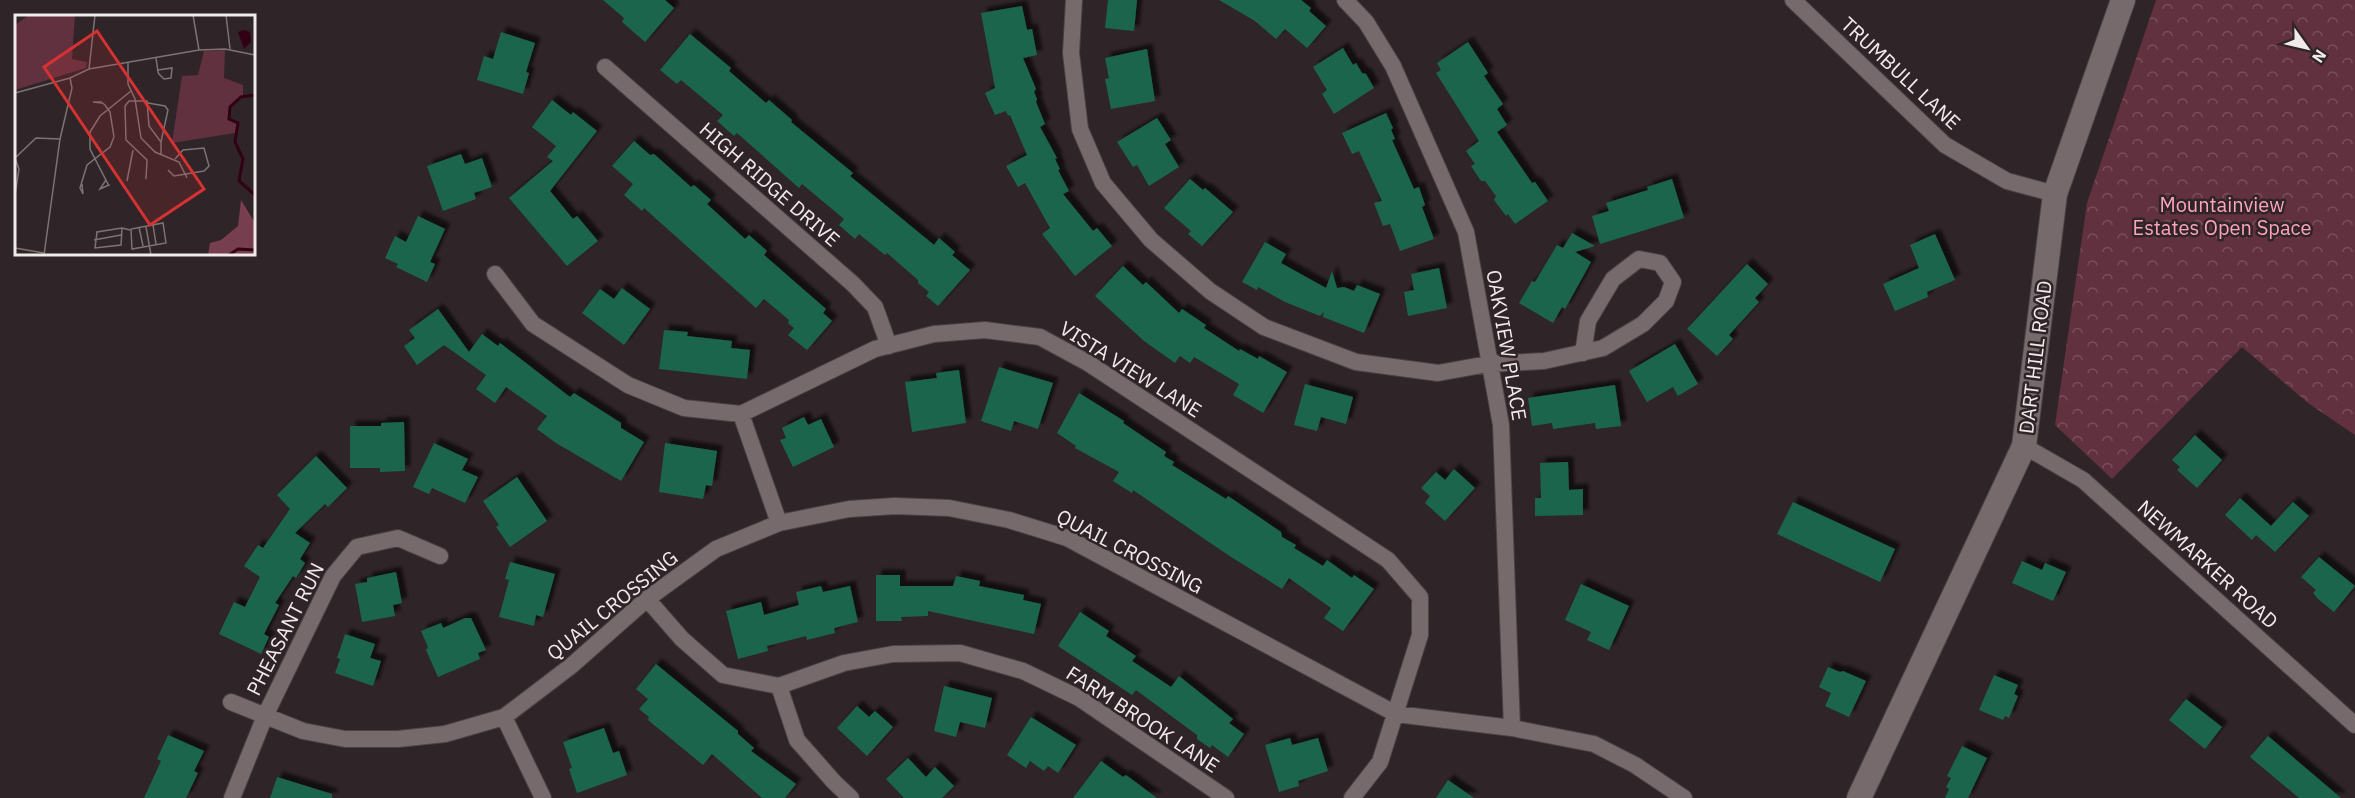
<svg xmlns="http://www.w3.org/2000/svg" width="2355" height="798" font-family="'IBM Plex Sans',sans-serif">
<defs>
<pattern id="park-crowns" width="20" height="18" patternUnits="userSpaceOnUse" patternTransform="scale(1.5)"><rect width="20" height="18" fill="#623140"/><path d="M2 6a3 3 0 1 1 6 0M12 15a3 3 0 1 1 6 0" fill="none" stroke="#794f5c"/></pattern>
<filter id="shadow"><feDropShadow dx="5.5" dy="-5.5" stdDeviation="1.5" flood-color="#0009"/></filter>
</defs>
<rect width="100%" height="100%" fill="#2f2427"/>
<path fill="url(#park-crowns)" d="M2156,0H2355V435L2308,403L2242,347L2112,479L2055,425L2087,203Z"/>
<path fill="#1b654d" filter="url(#shadow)" d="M603,0H665L674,8L645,42L622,22L624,18Z
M1108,0H1137L1134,31L1105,28Z
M1219,0H1301L1311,8L1309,11L1326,26L1307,48L1285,29L1276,39L1255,21Z
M1022,6L1027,30L1032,29L1037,55L1023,58L1036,89L1034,92L1037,99L1036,102L1045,124L1040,127L1057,158L1055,159L1060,169L1058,170L1069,191L1063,194L1093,231L1097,228L1112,246L1075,276L1042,234L1050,228L1025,183L1018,187L1006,166L1027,155L1010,115L1008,116L1006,111L995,115L985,93L995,88L981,13Z
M501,32L535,43L526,72L529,73L523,94L477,80L484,56L493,59Z
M690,34L731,68L729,71L766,103L769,100L792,120L791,122L853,173L850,176L934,245L939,238L955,252L952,255L970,270L938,306L926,296L929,292L918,283V280L887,253L885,255L859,234L855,239L839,225L844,219L802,184L799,188L737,133L734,136L717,121L723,115L681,80L677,84L660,70Z
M1468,42L1488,73L1484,76L1503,104L1497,109L1507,125L1497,132L1532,183L1535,182L1548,201L1515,224L1508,214L1506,216L1494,200L1496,196L1485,181H1481L1471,166L1475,164L1466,151L1479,141L1436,73L1441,70L1437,63Z
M1343,48L1353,65L1356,63L1362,73L1366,74L1374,88L1334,114L1322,94L1327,90L1313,67Z
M1147,49L1155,101L1111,109L1105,79L1109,78L1105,58Z
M552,100L571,115L573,112L597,131L550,191L573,219L577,216L598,241L567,266L509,198L553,161L547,157L556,146L532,127Z
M1386,113L1393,128L1391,130L1395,139L1392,140L1414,189L1419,187L1425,205L1422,207L1434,239L1400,251L1390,224L1383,226L1374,203L1382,201L1359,151L1352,154L1342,133Z
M1157,118L1171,140L1165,144L1179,167L1149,186L1137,165L1133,167L1117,142Z
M634,141L650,155L654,154L691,187L694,185L711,200L707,204L745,239L749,235L767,251L764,255L826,309L823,313L832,321L807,350L788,335L794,328L788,323L789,320L764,299L756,308L644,208L642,211L624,195L633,184L612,166Z
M461,154L465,164L482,158L492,187L474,193L476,199L443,211L427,166Z
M1190,179L1203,190L1205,188L1233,212L1202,246L1188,234L1191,231L1164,208Z
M1672,179L1684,218L1600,244L1592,216L1609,211L1606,203L1648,190L1647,187Z
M418,216L445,229L430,262L435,264L427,282L396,267L398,264L385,258L395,236L406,242Z
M1572,233L1595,246L1575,252L1591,262L1565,309L1562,307L1553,323L1519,303L1532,281L1535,282L1557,245L1563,248Z
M1935,234L1955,280L1927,292L1928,297L1895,311L1883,284L1919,268L1910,245Z
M1265,242L1286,254L1281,263L1326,288L1332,271L1337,288L1344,287L1354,291L1357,285L1380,294L1364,333L1323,317L1324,312L1320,316L1285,302L1258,287L1257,290L1242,282Z
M1747,264L1768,284L1755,298L1759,302L1729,335L1733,339L1717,356L1687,329Z
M1123,266L1143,285L1146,282L1179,313L1182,309L1206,325L1204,328L1239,351L1240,349L1258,359L1259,356L1287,372L1263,413L1233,395L1239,384L1194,357L1190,363L1180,356L1175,363L1144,341L1095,296Z
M1439,268L1447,308L1408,316L1404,292L1414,290L1411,274Z
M622,288L650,309L624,345L582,313L600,289L614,299Z
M438,309L469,352L482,334L498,346L500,343L570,397L574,393L621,423V428L644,442L621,481L556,443L537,429L547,416L506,387L495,403L476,389L486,375L444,345L417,365L404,346L415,338L409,330Z
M664,330L688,332L687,336L732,341L731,348L750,350L747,379L659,369Z
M1675,344L1698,384L1678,396L1673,387L1647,402L1629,371Z
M999,367L1053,383L1038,429L1014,421L1011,431L981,421Z
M959,370L966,423L912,432L905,382L937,378L936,373Z
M1305,384L1353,397L1346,424L1321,417L1317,431L1294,425Z
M1615,385L1621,426L1596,429L1595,423L1553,429L1552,423L1532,426L1528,398Z
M1079,393L1124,421L1123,423L1166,452L1164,456L1174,462L1172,465L1226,499L1228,496L1281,532L1282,537L1296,545L1294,548L1323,566L1327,560L1352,578L1354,575L1374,589L1343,631L1324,618L1331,608L1289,578L1282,589L1228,555L1133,490L1132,493L1113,481L1119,472L1075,448L1076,446L1057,433Z
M804,417L808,425L821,419L834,447L793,467L780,440L786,438L782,428Z
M404,422L405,471L380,472V468H350V426H381V423Z
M2195,435L2222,460L2197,488L2177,470L2180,467L2172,460Z
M434,443L468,459L462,470L478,477L465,503L432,488L429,494L413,487Z
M665,443L717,451L712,486L706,485L703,499L659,492Z
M316,456L347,488L328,507L325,504L295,533L310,543L300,559L305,563L296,578L293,576L275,603L279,605L264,634L269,637L261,654L219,634L234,602L245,607L260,577L244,566L258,545L263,548L290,509L277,495Z
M1568,462L1569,490L1583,489V515L1535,516V498H1541L1540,463Z
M1454,469L1475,488L1445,521L1425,503L1430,496L1421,488L1436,472L1445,480Z
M517,477L547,521L510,547L496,527L499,525L483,501Z
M2240,498L2271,526L2293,502L2309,516L2275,552L2256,535L2252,540L2225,515Z
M1793,502L1895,549L1880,582L1777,534Z
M2319,557L2355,586L2334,612L2318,599L2313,593L2316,590L2301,577Z
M2022,561L2042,570L2045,563L2066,572L2053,601L2012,583Z
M510,562L555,574L543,617L536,615L534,626L499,617L509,580L505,579Z
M396,572L402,603L393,605L395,616L362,622L355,584L367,582V578Z
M876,575H900V586H953L956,576L980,581L979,586L1024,595L1023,600L1041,604L1034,634L928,611V616L901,617L902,621H876Z
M1581,584L1629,606L1609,650L1587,640L1591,632L1565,620Z
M821,586L823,592L850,586L858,622L834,628L835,633L807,640L806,636L767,646L768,651L738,659L726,611L761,602L764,615L799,605L796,592Z
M1080,612L1109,631L1106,636L1136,656L1132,661L1171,687L1179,676L1233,719L1229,723L1244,734L1228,757L1212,745L1210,748L1197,739V735L1136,690L1132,695L1058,646Z
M465,618H471L486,650L478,653L480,659L438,677L426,650L428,647L421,631L441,623L443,628Z
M345,634L375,644L370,658L381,661L373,686L335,673L340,659L337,658Z
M656,664L738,731V734L754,748L751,751L796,784L785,798H762L712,754L703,765L648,720L649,717L639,709L648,699L636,689Z
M1828,667L1840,672L1843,671L1866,681L1849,717L1825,706L1831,693L1819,687Z
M1994,675L2018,685L2014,694L2018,696L2009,718L2005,716L2003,720L1979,710Z
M944,686L992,698L985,728L960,722L956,737L934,731Z
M2186,699L2222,727L2205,749L2169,720Z
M857,706L869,717L875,711L893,727L867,756L837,728Z
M1031,717L1076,745L1058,773L1048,766L1044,771L1030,761L1026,768L1007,755Z
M604,728L613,753L619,751L627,775L577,793L569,769L572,768L563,742Z
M168,735L204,751L194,771L198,773L186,798H144L161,761L157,759Z
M2268,736L2341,798H2299L2250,757Z
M1290,738L1292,745L1318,738L1328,771L1298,781L1299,786L1279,792L1265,745Z
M1962,746L1987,758L1968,798H1945L1949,789L1946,787L1951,778L1947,776Z
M908,758L926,777L935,767L954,786L942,798H904L886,779Z
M1101,761L1123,777L1126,775L1157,798H1073Z
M277,777L332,794V798H270Z
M1448,780L1474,798H1436Z"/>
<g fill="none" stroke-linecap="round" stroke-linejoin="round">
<g stroke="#4b4245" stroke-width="18">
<path id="street" d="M1074,0L1071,53L1080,129L1103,183L1151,240L1210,291L1264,327L1356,362L1438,373L1488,364L1544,361L1603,348L1643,324L1666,301L1673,282L1660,263L1639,259L1613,279L1588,321L1583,353
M1345,0L1366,22L1393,66L1466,232L1501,425L1512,728
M1793,0L1945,145L2007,181L2055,194
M605,67L853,284L875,307L889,346
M495,274L533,324L628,385L684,408L741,414L875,349L934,334L985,330L1040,337L1088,363L1388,560L1420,597V635L1380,762L1352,798
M741,414L779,523
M2024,446L2083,480L2355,725
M647,599L682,639L723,675L779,686L844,663L893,654L960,653L1023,671L1079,698L1226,798
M779,686L797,740L834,782L851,798
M231,702L303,731L345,739H398L445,734L504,717L571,666L647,599L716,549L779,523L849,509L895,506L949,508L1009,520L1067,538L1396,714L1512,728L1594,744L1635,765L1684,798
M504,717L543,798
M232,798L265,716L333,576L357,547L398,538L440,556"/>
</g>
<g stroke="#4b4245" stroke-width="26">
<path id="secondary" d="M1859,798L2024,446L2055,194L2123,0"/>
</g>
<use href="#street" stroke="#766a6d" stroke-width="16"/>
<use href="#secondary" stroke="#766a6d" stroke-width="24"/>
</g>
<g text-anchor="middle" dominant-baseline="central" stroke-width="5" stroke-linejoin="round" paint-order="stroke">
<g font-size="20" fill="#f1eaeb" stroke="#2f2427">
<text transform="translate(1901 73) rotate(43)">TRUMBULL LANE</text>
<text transform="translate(770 184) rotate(41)">HIGH RIDGE DRIVE</text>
<text transform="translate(1507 345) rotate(80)">OAKVIEW PLACE</text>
<text transform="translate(2035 357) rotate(-83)">DART HILL ROAD</text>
<text transform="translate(1131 369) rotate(32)">VISTA VIEW LANE</text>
<text transform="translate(1130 551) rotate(27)">QUAIL CROSSING</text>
<text transform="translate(2208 564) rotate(42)">NEWMARKER ROAD</text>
<text transform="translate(612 605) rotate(-39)">QUAIL CROSSING</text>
<text transform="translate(285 629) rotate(-63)">PHEASANT RUN</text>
<text transform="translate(1143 719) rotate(33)">FARM BROOK LANE</text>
</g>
<g font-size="20" fill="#fea3bd" stroke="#2f2427">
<text x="2222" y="204">Mountainview<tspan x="2222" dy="23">Estates Open Space</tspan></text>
</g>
</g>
<g transform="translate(15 15)">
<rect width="240" height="240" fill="#2f2427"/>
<path d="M226,185L240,208V240H193L195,228L206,225L223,211Z" fill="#773e4f"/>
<path d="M14,0H60L57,44L72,47L71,53L0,75V10ZM210,35L209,63L228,70V81L215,94L214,105L223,107L220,118L157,128L167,61L183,60L189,36Z" fill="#623140"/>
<path d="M229,15L235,17L236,27L229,34L223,17Z" fill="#310014"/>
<path fill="none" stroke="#310014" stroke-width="3" d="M240,80L226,82L215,92L214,104L223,108L220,127L228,144L224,166L240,180M214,240L223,234L240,235"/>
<path fill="none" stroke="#7d7375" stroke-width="1.5" d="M178,0L184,35M211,0L215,34M141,43L143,57L144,59L149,64L156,63L157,53L143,55M113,48V69L120,84L126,123L140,137L164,147L172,163M74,54L80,0M0,78L55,63L74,54L184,35L210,34L240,40M133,88L150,91L153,95L146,127M153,155L159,161L189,156L194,151L189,133L168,135L160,144M131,164L132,145L111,125L110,91L114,86H132L134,111L146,127V139M91,165L85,174L94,170L93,169L75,134V117L85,101L116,76M112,166L118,135M67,169L68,179L65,173L72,150L95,132L99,122L95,97L90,90L86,87H78L87,88M0,180L4,154L0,143L21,123L45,124M148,208L151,228L117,234L116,214ZM138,210L141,229M124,212L128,231M131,212L136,240M107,213L106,230L80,233L82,217L107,213L115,215M79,225L106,220M0,233L29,238M29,240L45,124L57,73L55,63"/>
<path fill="#d73232" fill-opacity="0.15" stroke="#d73232" stroke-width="3" d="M82,16L189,174L135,210L29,52Z"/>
<rect width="240" height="240" fill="none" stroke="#f1eaeb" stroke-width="3"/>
</g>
<g transform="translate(2307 48) rotate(124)" stroke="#2f2427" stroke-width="4.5" paint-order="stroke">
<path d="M0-4.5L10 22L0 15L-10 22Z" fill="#f1eaeb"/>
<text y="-9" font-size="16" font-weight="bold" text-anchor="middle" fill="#f1eaeb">N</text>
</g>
</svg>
